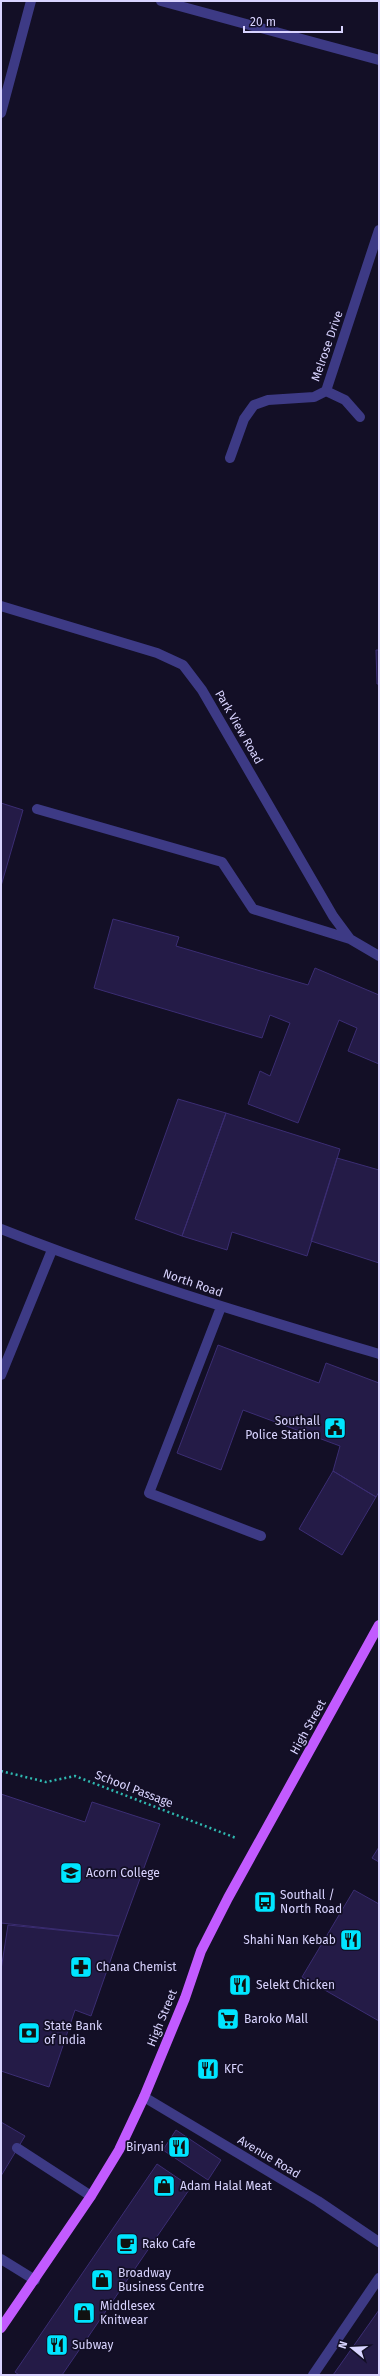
<svg xmlns="http://www.w3.org/2000/svg" width="380" height="2376" font-family="'Fira Sans',sans-serif">
<rect width="100%" height="100%" fill="#130f26"/>
<path fill="#241b47" stroke="#3b2d73" d="M376,650H379V684H377Z
M1,803L23,810L1,886Z
M113,919L179,937L176,946L308,985L315,968L379,995V1064L348,1051L357,1028L339,1020L298,1123L248,1104L260,1071L270,1076L290,1023L270,1015L262,1038L94,988Z
M178,1099L226,1113L182,1236L135,1219Z
M226,1113L340,1149L307,1256L232,1232L227,1250L182,1236Z
M337,1158L379,1170V1263L311,1241Z
M218,1345L319,1383L326,1363L379,1383V1492L376,1497L333,1471L340,1446L243,1410L221,1470L177,1453Z
M333,1471L376,1497L342,1555L299,1529Z
M1,1794L85,1822L92,1802L160,1824L119,1936L1,1923Z
M379,1847V1862L372,1858Z
M354,1890L379,1904V2021L302,1977Z
M8,1925L119,1936L91,2016L75,2010L49,2087L1,2071V1970Z
M1,2122L25,2136L1,2176Z
M176,2130L221,2160L208,2180L163,2150Z
M157,2164L191,2187L62,2375H19L15,2372Z
M379,2310V2375H333Z"/>
<g fill="none" stroke-linecap="round" stroke-linejoin="round">
<path stroke="#2fb8b0" stroke-width="2.5" stroke-dasharray="2 3" stroke-linecap="butt" d="M1,1771L46,1782L75,1776L236,1838"/>
<path stroke="#3d3a85" stroke-width="10" d="M161,1L379,60
M1,113L31,1
M326,391L345,400L360,417
M230,458L244,419L254,405L268,400L314,397L326,391L379,230
M1,606L157,653L183,665L202,690L333,916L350,939L379,956
M37,809L222,862L253,909L350,939
M1,1229C124,1278 252,1316 379,1354
M221,1307L149,1493L261,1536
M1,1375L52,1250
M144,2097L318,2201L379,2242
M17,2148L91,2196
M1,2259L35,2280
M313,2375L379,2278"/>
<path stroke="#c25bff" stroke-width="10" d="M1,2328L91,2196L119,2150L144,2097L185,1998L201,1951L228,1898L379,1625"/>
</g>
<defs>
<g id="civic-square" transform="scale(1.15)"><rect x="-9" y="-9" width="18" height="18" rx="4" fill="#00e5ff" stroke="#130f26"/><path d="M-.6-6.5H3V-4.5H.6V-3L4-1V1h2V6H-6V1h2V-1L-.6-3ZM-1.2 2.5V6h2.4V2.5Z" fill="#111"/></g>
<g id="university-square" transform="scale(1.15)"><rect x="-9" y="-9" width="18" height="18" rx="4" fill="#00e5ff" stroke="#130f26"/><path d="M0-5L7-2L0 1L-7-2ZM-4 1L0 2.5L4 1V4Q0 6-4 4Z" fill="#111"/></g>
<g id="bus-square" transform="scale(1.15)"><rect x="-9" y="-9" width="18" height="18" rx="4" fill="#00e5ff" stroke="#130f26"/><path d="M-5-6H5V4H4V6H2V4H-2V6H-4V4H-5ZM-3.5-4V0h7V-4ZM-3.5 1.2v1.5H-2V1.2ZM2 1.2v1.5H3.5V1.2Z" fill="#111"/></g>
<g id="restaurant-square" transform="scale(1.15)"><rect x="-9" y="-9" width="18" height="18" rx="4" fill="#00e5ff" stroke="#130f26"/><path d="M-5-6h1v4h1v-4h1v4h1v-4h1v5L-1.5 .5V6h-2V.5L-5-1ZM5-6V6H3V1.5H1.5Q1.5-4 5-6Z" fill="#111"/></g>
<g id="pharmacy-square" transform="scale(1.15)"><rect x="-9" y="-9" width="18" height="18" rx="4" fill="#00e5ff" stroke="#130f26"/><path d="M-2-6h4v4h4v4h-4v4h-4v-4h-4v-4h4Z" fill="#111"/></g>
<g id="supermarket-square" transform="scale(1.15)"><rect x="-9" y="-9" width="18" height="18" rx="4" fill="#00e5ff" stroke="#130f26"/><path d="M-6-5.5h2.5l.6 2H6L4.5 2H-2.5L-4.4-4H-6ZM-1.5 3.2a1.3 1.3 0 1 0 .1 0ZM3 3.2a1.3 1.3 0 1 0 .1 0Z" fill="#111"/></g>
<g id="bank-square" transform="scale(1.15)"><rect x="-9" y="-9" width="18" height="18" rx="4" fill="#00e5ff" stroke="#130f26"/><path d="M-6-4H6V4H-6ZM0-2.3a2.3 2.3 0 1 0 0 4.6a2.3 2.3 0 1 0 0-4.6Z" fill="#111"/></g>
<g id="shop-square" transform="scale(1.15)"><rect x="-9" y="-9" width="18" height="18" rx="4" fill="#00e5ff" stroke="#130f26"/><path d="M-5-2.5h2.3a2.7 3.5 0 0 1 5.4 0H5L5.5 6h-11ZM-1.5-2.5h3a1.5 2.3 0 0 0-3 0Z" fill="#111"/></g>
<g id="cafe-square" transform="scale(1.15)"><rect x="-9" y="-9" width="18" height="18" rx="4" fill="#00e5ff" stroke="#130f26"/><path d="M-5.5-4.5H6V0H3Q3 3.5 0 3.5H-2.5Q-5.5 3.5-5.5 0ZM3-3.2v2h1.7v-2ZM-6 4.5H4V6H-6Z" fill="#111"/></g>
</defs>
<g fill-rule="evenodd">
<use href="#civic-square" x="335" y="1428"/>
<use href="#university-square" x="71" y="1873"/>
<use href="#bus-square" x="265" y="1902"/>
<use href="#restaurant-square" x="351" y="1940"/>
<use href="#pharmacy-square" x="81" y="1967"/>
<use href="#restaurant-square" x="240" y="1985"/>
<use href="#supermarket-square" x="228" y="2019"/>
<use href="#bank-square" x="29" y="2033"/>
<use href="#restaurant-square" x="208" y="2069"/>
<use href="#restaurant-square" x="179" y="2147"/>
<use href="#shop-square" x="164" y="2186"/>
<use href="#cafe-square" x="127" y="2244"/>
<use href="#shop-square" x="102" y="2280"/>
<use href="#shop-square" x="84" y="2313"/>
<use href="#restaurant-square" x="57" y="2345"/>
</g>
<g text-anchor="middle" dominant-baseline="central" stroke-width="3.5" stroke-linejoin="round" paint-order="stroke">
<g font-size="12" fill="#d9d4ff" stroke="#130f26">
<text transform="translate(327 346) rotate(-71)">Melrose Drive</text>
<text transform="translate(239 727) rotate(60)">Park View Road</text>
<text transform="translate(193 1283) rotate(19)">North Road</text>
<text transform="translate(308 1727) rotate(-61)">High Street</text>
<text transform="translate(134 1789) rotate(21)">School Passage</text>
<text transform="translate(162 2018) rotate(-68)">High Street</text>
<text transform="translate(269 2157) rotate(31)">Avenue Road</text>
</g>
<g font-size="12" fill="#d9d4ff" stroke="#130f26" text-anchor="start">
<text x="320" y="1421" text-anchor="end">Southall<tspan x="320" dy="14">Police Station</tspan></text>
<text x="86" y="1873">Acorn College</text>
<text x="280" y="1895">Southall /<tspan x="280" dy="14">North Road</tspan></text>
<text x="336" y="1940" text-anchor="end">Shahi Nan Kebab</text>
<text x="96" y="1967">Chana Chemist</text>
<text x="256" y="1985">Selekt Chicken</text>
<text x="244" y="2019">Baroko Mall</text>
<text x="44" y="2026">State Bank<tspan x="44" dy="14">of India</tspan></text>
<text x="224" y="2069">KFC</text>
<text x="164" y="2147" text-anchor="end">Biryani</text>
<text x="180" y="2186">Adam Halal Meat</text>
<text x="142" y="2244">Rako Cafe</text>
<text x="118" y="2273">Broadway<tspan x="118" dy="14">Business Centre</tspan></text>
<text x="100" y="2306">Middlesex<tspan x="100" dy="14">Knitwear</tspan></text>
<text x="72" y="2345">Subway</text>
</g>
</g>
<rect width="380" height="2376" fill="none" stroke="#d9d4ff" stroke-width="4"/>
<g transform="translate(352 2348) rotate(288)" stroke="#130f26" stroke-width="3" paint-order="stroke">
<path d="M0-3L7 15L0 10L-7 15Z" fill="#d9d4ff"/>
<text y="-6" font-size="11" font-weight="bold" text-anchor="middle" fill="#d9d4ff">N</text>
</g>
<path d="M244 26v6h98v-6" fill="none" stroke="#d9d4ff" stroke-width="2"/>
<text x="250" y="26" font-size="12" fill="#d9d4ff" stroke="#130f26" stroke-width="3" paint-order="stroke">20 m</text>
</svg>
